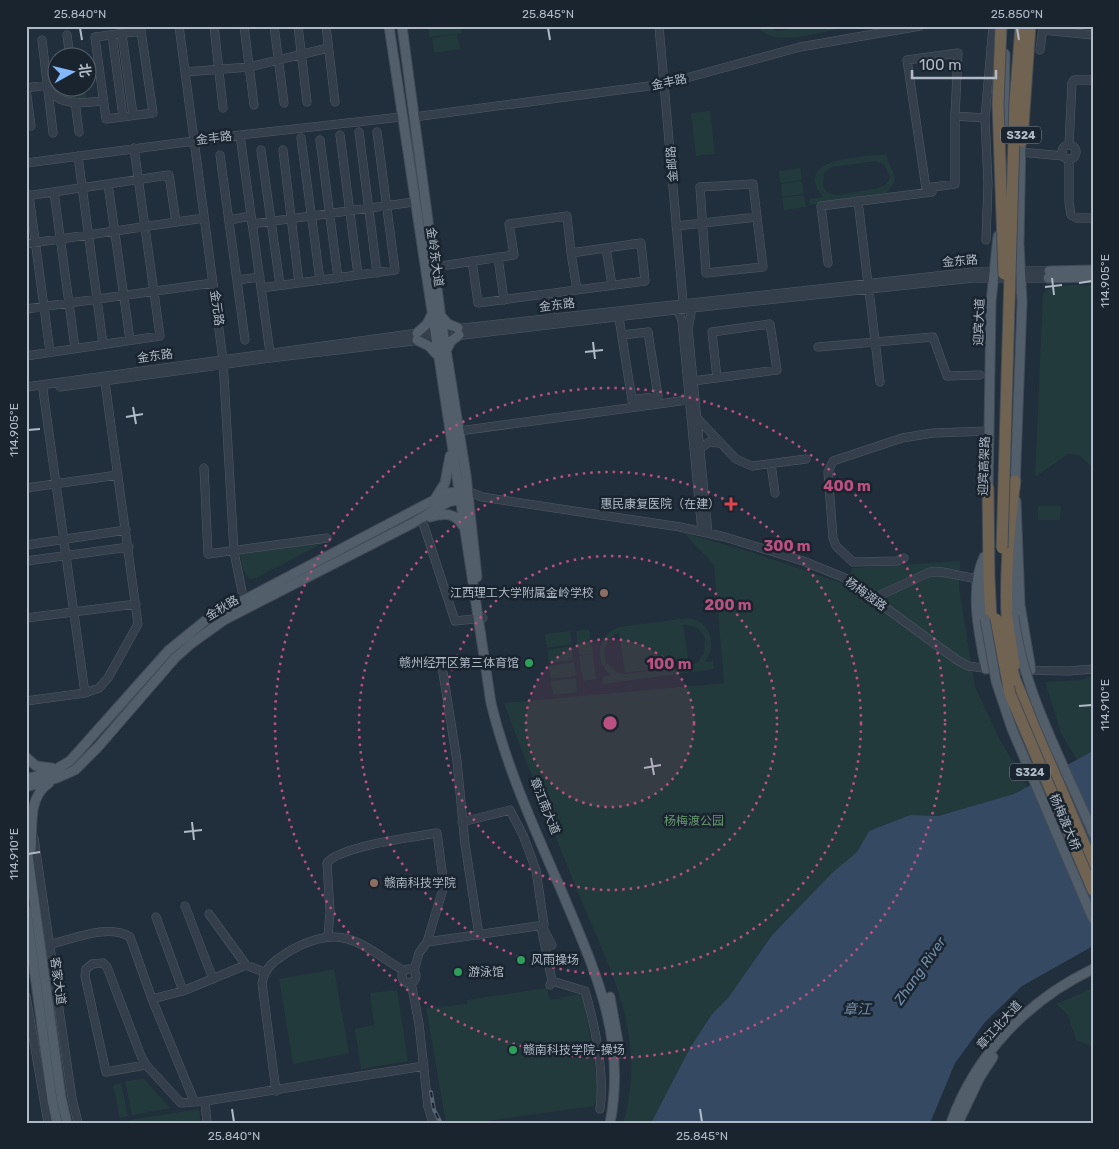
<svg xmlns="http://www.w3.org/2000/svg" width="1119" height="1149" font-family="Rubik,'Noto Sans SC',sans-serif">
<rect width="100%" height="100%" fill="#212e3b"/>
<path fill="#233a3c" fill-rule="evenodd" d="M428,26H461L462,33L429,37Z
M757,26H767L778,31L809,26H844L839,29C815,33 773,48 757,26Z
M457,34L460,49L434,53L432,38Z
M57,71L58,88H85L87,98C72,100 60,98 50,85L52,78Z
M710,111L715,154L696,156L691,113Z
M886,154C889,170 904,177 886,193L810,205L809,199L823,197C791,157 864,157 886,154ZM876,161L884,165C902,188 871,190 856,192C849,193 839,196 832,194C827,192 825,190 823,186L824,173L832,167Z
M800,168L802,180L780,183L779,171Z
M802,181L804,194L782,197L781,184Z
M804,195L806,207L784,210L782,198Z
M1093,285V468L1079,455L1068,454L1035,477L1043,294C1052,282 1079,286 1093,285Z
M1038,506H1061L1060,520H1038Z
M684,533L751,552L847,585L852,568L960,561L959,587L975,687L1000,740L1028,787L1014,794L938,816L910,815L869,831L857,852L833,872L772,934L728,998L712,1014L690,1048L651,1123H623C650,1031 605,962 573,880C549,821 526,762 504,703L724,683L714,565Z
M329,540L256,578L249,579L243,570L240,554Z
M688,618C710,620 718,646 705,662L713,661L714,669L603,684L602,677L611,675C593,662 597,633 620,627ZM683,624L697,627L705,638L704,653L698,662L691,665L626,674L616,672L606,662C603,650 606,637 619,633L625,673L689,664Z
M589,629L593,654L579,655L576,631Z
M570,631L572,644L547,648L545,634Z
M572,646L573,660L549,663L547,650Z
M593,654L596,679L583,681L579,656Z
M574,662L576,676L551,679L549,666Z
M1093,676V751L1077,760L1061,733L1045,682L1081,680Z
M576,678L577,692L553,695L551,681Z
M334,969L349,1053L293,1064L279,979Z
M547,988L550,1000L583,993L599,1092L594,1106L473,1123H446L426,1008L467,1004V1000Z
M1093,988V1047L1076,1040L1068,1015L1056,1004Z
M397,990L408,1061L361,1069L355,1029L374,1025L370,993Z
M144,1079L170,1108L132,1115L125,1081Z
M121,1083L128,1116L120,1118L113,1085Z
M199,1109L201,1123H130V1120Z"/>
<path fill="#354a62" d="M1093,751V946L1022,986L985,1022L955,1063L930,1123H651L690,1048L712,1014L728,998L772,935L833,872L857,852L869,831L910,815L938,816L1014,794Z"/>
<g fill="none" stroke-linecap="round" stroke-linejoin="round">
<g stroke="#505a65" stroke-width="9">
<path id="minor" d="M179,26L223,360L234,552L242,591
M214,26L223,108
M244,26L254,105
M274,26L284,103
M298,26L307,102
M326,26L335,102
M659,26L683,302
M1043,30L1093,35
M141,31L153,113L106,119L95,37Z
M122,34L133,115
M67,35L70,58
M112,35L123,117
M42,40L53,133
M1040,50L1043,27
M958,53L955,116V184L926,188L907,60Z
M185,72L249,67L328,48
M26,88L47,85L50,74L58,68
M48,88C59,107 85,103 103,101
M26,89L31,126
M75,102L79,132
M955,116L985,118
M414,117L664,84L800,47L920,26
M359,132L377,273
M240,135L270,353
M340,135L358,275
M301,138L320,280
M320,140L338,278
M1062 152a7 7 0 1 1 14 0a7 7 0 1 1-14 0Z
M1069,145L1072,83L1074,80H1093
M261,150L280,285
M283,150L299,283
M1020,152L1063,156
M220,155L245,340
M78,156L103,344
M1069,160V202L1071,215L1076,218H1093
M26,163L240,135L401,117
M108,184L130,340
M753,184L763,267L706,273L700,187Z
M54,192L75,348
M29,195L50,352
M26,196L169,175L176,222
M858,201L868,284
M229,220L251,216L252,224L414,202
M676,226L757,217
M986,240L988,183L985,118L993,26
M26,244L204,218
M606,248L612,285
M571,253L577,290
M498,257L504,300
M828,263L821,206L932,192
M434,267L514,255L509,224L567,216L571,253L641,243L645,281L478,303L472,261
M1016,271H1049
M237,280L260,277
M261,288L395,270L377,132
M869,290L880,382
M547,294L551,319
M692,308L688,329L708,533
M26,309L213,283
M678,310L682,321L702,532
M619,318L632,400L658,396L648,332L622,335
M454,329L973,272H999
M818,347L933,337L947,376L980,375
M26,356L160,336L134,148
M693,381L777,370L770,324L712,332L717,378
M26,387L440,330
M60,387L270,358L692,308L973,278H1048
M697,418L736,459L752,466L806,459
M459,431L695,399
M700,449L709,442L719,443
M771,464L775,493
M204,468L208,554L327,538
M26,488L118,475
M467,491L482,497L680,527L725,537L803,561L845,578L957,660L968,666L991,669
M424,526L455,621L483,618
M26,545L126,530
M904,558L897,561L853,562L836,546L833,538L828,472L833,461L902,438L933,433L989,431
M26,561L129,547
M872,599L930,572H942L972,578
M26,618L136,604
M441,660L457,761L465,844L479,935
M1010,670L1069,671L1093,669
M85,693L99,688L108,678L138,624L105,382
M26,701L85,693L43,390
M34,838L72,1098L78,1123
M185,906L213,979
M209,914L246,965
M156,917L183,991
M541,926L552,981L550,985
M544,930L552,945
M328,936L330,912L327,863C340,846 414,837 437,833L444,886L427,942L419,953L414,971
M427,942L544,925L536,870L523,835L510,810L462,822
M51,944C73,939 109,923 130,937L152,999L194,1101
M402 976a7 7 0 1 1 14 0a7 7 0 1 1-14 0Z
M552,981L585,991C595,1025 605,1074 600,1109
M411,982L419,1024L428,1107L433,1123
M26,996L48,1123
M152,999L183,991L246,965L264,972
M146,1065L141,1056L107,967L103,963L92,964L86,969L85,976L106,1072L146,1065L181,1103L205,1101
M276,1091L262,983C265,967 274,961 288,952C341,921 359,943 404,971
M207,1123L205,1101L424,1066"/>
</g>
<g stroke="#414b57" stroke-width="11">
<path id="major" d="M389,26L491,703C507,769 535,830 562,892C594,969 627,1036 610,1123
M402,26L441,318L466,475L477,577
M1004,126L1005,54
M1049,271L1093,270
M1048,278L1093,277
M441,316L448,324L458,328
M417,333L427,324L431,316
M417,340L429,346L436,354
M446,351L451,341L459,335
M1015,488L1022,302L1019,244L1021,136
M988,493L991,302L998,236
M435,499L445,483L450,456
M1016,501L1020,605L1031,670
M430,517C444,513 455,512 463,526
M984,557C969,589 979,635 986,669
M1013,558L1014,616
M984,573L985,619
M26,757L36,766L52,768
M26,779L53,771L70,761L169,650L206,620L434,500L447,493L464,491
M26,787L57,778L75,770L98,747L175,658L192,643L224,620L413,523L448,502L465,498
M26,841L61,1097L67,1123
M31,849C33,827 27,798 49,783
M26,909L52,1100L57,1123
M610,997L620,1053
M951,1123C975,1055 1028,1000 1093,969
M958,1123L980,1077L993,1057"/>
</g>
<g stroke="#404a55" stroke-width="13">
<path id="highway" d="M988,488L989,577L991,619
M1007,618C1005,572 1009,526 1015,481
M1015,680L1093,865"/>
</g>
<use href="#minor" stroke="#353f4b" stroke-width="8"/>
<use href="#major" stroke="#535e6b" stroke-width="9"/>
<use href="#highway" stroke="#716352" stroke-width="11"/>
<g stroke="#576472" stroke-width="4">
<path id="rail" d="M431,1092L434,1110L441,1123"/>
</g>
<use href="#rail" stroke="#1a242f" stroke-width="2" stroke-dasharray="5.5" stroke-linecap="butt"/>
<g stroke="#414b57" stroke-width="11" stroke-linecap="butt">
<path id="major-bridge" d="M1014,616C1022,690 1064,764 1093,833
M985,619L996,681L1012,729L1093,919"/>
</g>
<g stroke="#404a55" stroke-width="13" stroke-linecap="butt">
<path id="highway-bridge" d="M1001,26L998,104L1004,274
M1022,141L1030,26
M1002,548L1015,102L1021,26
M1007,618L1014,666
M996,619L1010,694L1093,890
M1009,658L1015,680"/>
</g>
<use href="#major-bridge" stroke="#535e6b" stroke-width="9"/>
<use href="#highway-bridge" stroke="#716352" stroke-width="11"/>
</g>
<path fill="none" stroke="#b0bac7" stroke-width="2" d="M80,28L82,40M548,28L550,40M1017,28L1019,40M1052,278L1054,295M1079,283L1092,281M1045,287L1062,285M593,342L595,359M585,352L603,350M133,407L136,424M126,417L143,414M28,430L40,429M1079,706L1092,705M651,758L654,775M644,768L661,765M192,822L194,840M184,832L202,830M28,854L40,852M232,1109L234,1122M700,1109L702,1122"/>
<circle cx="610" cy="723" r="84" fill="#bc5181" fill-opacity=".12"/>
<g fill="none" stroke="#bc5181" stroke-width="2.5" stroke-dasharray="2.5 5">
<circle cx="610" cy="723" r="84"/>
<circle cx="610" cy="723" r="167"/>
<circle cx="610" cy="723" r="251"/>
<circle cx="610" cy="723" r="335"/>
</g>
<path fill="#e0444e" stroke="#1a242f" stroke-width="2" d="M728.5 496.5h5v5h5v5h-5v5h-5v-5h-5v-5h5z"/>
<g fill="#8d6e63" stroke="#1a242f" stroke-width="2">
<circle cx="604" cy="593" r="5"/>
<circle cx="374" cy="883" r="5"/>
</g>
<g fill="#2e9e5b" stroke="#1a242f" stroke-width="2">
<circle cx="529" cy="663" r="5"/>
<circle cx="521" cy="960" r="5"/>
<circle cx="458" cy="972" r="5"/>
<circle cx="513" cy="1050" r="5"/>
</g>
<g text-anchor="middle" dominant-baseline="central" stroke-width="5" stroke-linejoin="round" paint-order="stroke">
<g fill="#1a242f" stroke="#838d99" stroke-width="1">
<rect x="1001" y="126.5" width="40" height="17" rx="4"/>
<rect x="1010" y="763.5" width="40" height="17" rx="4"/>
</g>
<g font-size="11" font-weight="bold" fill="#b0bac7">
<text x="1021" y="135">S324</text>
<text x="1030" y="772">S324</text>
</g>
<g font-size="12" fill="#b0bac7" stroke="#1a242f">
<text transform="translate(669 82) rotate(-12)">金丰路</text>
<text transform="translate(214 138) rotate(-7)">金丰路</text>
<text transform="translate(672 164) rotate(-94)">金邮路</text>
<text transform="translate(435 257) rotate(82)">金岭东大道</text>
<text transform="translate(960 261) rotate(-5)">金东路</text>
<text transform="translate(557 305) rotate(-7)">金东路</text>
<text transform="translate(217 308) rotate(82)">金元路</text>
<text transform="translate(979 322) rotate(-88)">迎宾大道</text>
<text transform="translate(155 356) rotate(-8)">金东路</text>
<text transform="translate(984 466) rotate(-88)">迎宾高架路</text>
<text transform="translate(866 594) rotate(36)">杨梅渡路</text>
<text transform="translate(222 608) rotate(-31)">金秋路</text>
<text transform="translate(545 806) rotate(68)">章江南大道</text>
<text transform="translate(1065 822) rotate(67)">杨梅渡大桥</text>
<text transform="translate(58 981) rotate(82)">客家大道</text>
<text transform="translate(999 1025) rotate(-48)">章江北大道</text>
</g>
<g font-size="12" fill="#b0bac7" stroke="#1a242f" text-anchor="start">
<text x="720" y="504" text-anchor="end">惠民康复医院（在建）</text>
<text x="594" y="593" text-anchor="end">江西理工大学附属金岭学校</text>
<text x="519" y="663" text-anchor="end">赣州经开区第三体育馆</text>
<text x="384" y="883">赣南科技学院</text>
<text x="531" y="960">风雨操场</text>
<text x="468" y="972">游泳馆</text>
<text x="523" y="1050">赣南科技学院-操场</text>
</g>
<g font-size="12" fill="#66986f" stroke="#1a242f">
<text x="694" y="821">杨梅渡公园</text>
</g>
<g font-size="14" font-style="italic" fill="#708dab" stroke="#1a242f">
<text transform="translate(920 971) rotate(-55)">Zhang River</text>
<text x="857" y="1009">章江</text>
</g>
</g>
<circle cx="610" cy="723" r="8" fill="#bc5181" stroke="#1a242f" stroke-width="2.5"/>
<g font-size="15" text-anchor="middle" font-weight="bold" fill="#bc5181" stroke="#1a242f" stroke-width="5" stroke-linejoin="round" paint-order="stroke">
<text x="847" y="491">400 m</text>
<text x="787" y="551">300 m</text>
<text x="728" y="610">200 m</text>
<text x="669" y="669">100 m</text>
</g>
<rect width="1119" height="1149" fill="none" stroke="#1a242f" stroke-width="55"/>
<g transform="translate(72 72) rotate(82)"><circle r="24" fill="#1a242f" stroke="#56606c"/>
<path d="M0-4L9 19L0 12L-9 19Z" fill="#82b7fa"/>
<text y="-8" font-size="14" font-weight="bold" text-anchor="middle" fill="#b0bac7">北</text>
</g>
<path d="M912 70v8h84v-8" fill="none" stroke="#b0bac7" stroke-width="2.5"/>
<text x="919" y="70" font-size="15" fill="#b0bac7" stroke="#1a242f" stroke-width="4" paint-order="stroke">100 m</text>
<rect x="28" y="28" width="1064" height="1094" fill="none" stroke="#b0bac7" stroke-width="2"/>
<g font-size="12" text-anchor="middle" fill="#b0bac7">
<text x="80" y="18">25.840°N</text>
<text x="548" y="18">25.845°N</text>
<text x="1017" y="18">25.850°N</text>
<text transform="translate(1105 281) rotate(-90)" y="4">114.905°E</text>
<text transform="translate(14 430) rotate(-90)" y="4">114.905°E</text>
<text transform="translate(1105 705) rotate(-90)" y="4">114.910°E</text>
<text transform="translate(14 854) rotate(-90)" y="4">114.910°E</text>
<text x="234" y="1140">25.840°N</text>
<text x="702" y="1140">25.845°N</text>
</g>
</svg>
